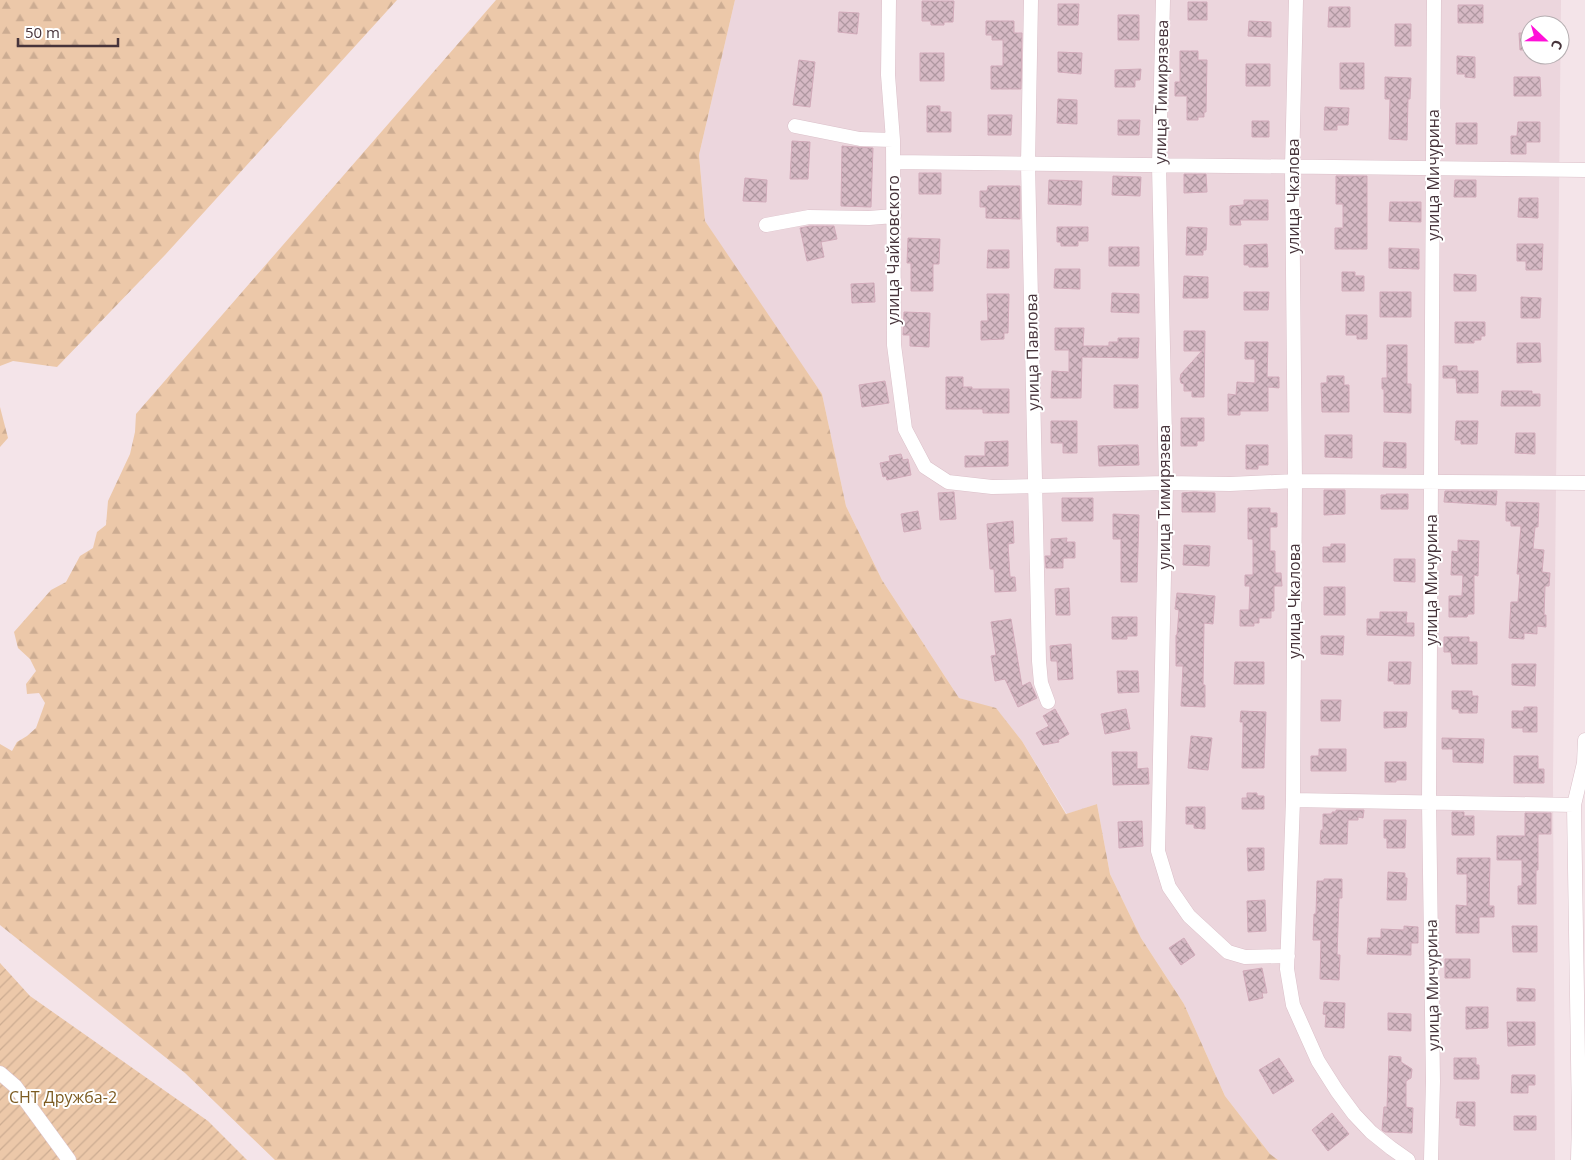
<svg xmlns="http://www.w3.org/2000/svg" width="1585" height="1160" font-family="'Open Sans',sans-serif">
<defs>
<pattern id="forest-firs" width="22" height="20" patternUnits="userSpaceOnUse" patternTransform="scale(1.25)"><rect width="22" height="20" fill="#ecc8a9"/><path d="M5 1l3.5 6h-7zM16 11l3.5 6h-7z" fill="#ccac92"/></pattern>
<pattern id="garden-furrows" width="10" height="10" patternUnits="userSpaceOnUse" patternTransform="scale(1.25)"><rect width="10" height="10" fill="#ecc8a9"/><path d="M-1 1l2-2M0 10L10 0M9 11l2-2" fill="none" stroke="#ccac92"/></pattern>
<pattern id="building-cross-hatch" width="8" height="8" patternUnits="userSpaceOnUse" patternTransform="scale(1.25)"><rect width="8" height="8" fill="#d6b9c4"/><path d="M0 0l8 8M0 8l8-8" fill="none" stroke="#af97a0"/></pattern>
</defs>
<rect width="100%" height="100%" fill="#f4e4e9"/>
<path fill="#ecd6dd" fill-rule="evenodd" d="M735,0H1561L1553,782L1555,1160H1278L1270,1154L1225,1096L1184,1004L1141,938L1110,874L1097,804L1067,814L1022,741L996,709L959,698L882,580L846,506L822,394L730,260L705,221L699,155ZM1530,25H1560V55H1530Z"/>
<path fill="url(#forest-firs)" d="M0,0H397L165,255L57,367L13,361L0,366Z
M496,0H735L699,155L705,221L822,394L846,506L882,580L959,698L996,708L1022,741L1066,814L1097,804L1110,874L1141,938L1184,1004L1225,1096L1270,1154L1278,1160H275L185,1073L0,925V744L12,751L17,742L27,736L36,728L45,703L39,693L27,694L26,684L36,671L30,659L18,648L14,632L51,590L66,582L80,556L93,548L97,532L106,525L108,501L130,454L135,432L136,414Z
M0,407L8,438L0,447Z"/>
<path fill="url(#garden-furrows)" d="M0,963L30,996L208,1121L247,1160H0Z"/>
<path fill="url(#building-cross-hatch)" stroke="#d2abba" d="M922,1H954L953,22H944V25H931V21H922Z
M1188,2H1207V20H1188Z
M1058,4H1079L1078,25H1058Z
M1458,5H1483V23H1458Z
M1329,7H1350V27H1328Z
M839,12L859,13L857,34L838,32Z
M1118,15H1139V40H1118Z
M986,21H1014V33H1022L1021,89H991V66H1003V40H992V35H986Z
M1249,21L1271,22V37L1248,36Z
M1395,24H1411V46H1395Z
M1519,33H1530V50H1520Z
M1180,51H1198V60H1207L1206,112H1204V117H1198V120H1187V96H1175V82H1180Z
M1058,52L1082,53L1081,74L1058,72Z
M920,53H944V81H920Z
M1457,56L1475,57V78L1465,77V74H1457Z
M799,60L815,62L810,107L793,105Z
M1340,63H1364V89H1340Z
M1246,64H1270V86H1246Z
M1141,69L1140,80H1135V87H1115V70Z
M1385,77L1411,78L1410,99H1408L1407,140L1389,139L1390,99H1385Z
M1514,77H1540L1541,96H1514Z
M1058,99L1077,100V124L1057,123Z
M927,106H940V112H951V132H927Z
M1325,107L1349,108L1348,125H1337V130H1324Z
M988,115H1012L1011,135H988Z
M1118,120H1140L1139,135H1118Z
M1252,121H1269V137H1252Z
M1518,122H1540V142H1526V154H1511V136H1517Z
M1456,123H1477V144H1456Z
M792,141L810,142L808,179H790Z
M842,146L873,148L871,207L841,206Z
M919,173H941V194H919Z
M1184,174H1206L1207,192L1184,193Z
M1113,176L1141,177L1140,196L1112,195Z
M1336,176H1367V249H1335V228H1343V204H1336Z
M745,178L767,180L766,202L743,201Z
M1049,180L1082,181L1081,205L1048,204Z
M1455,180H1476V197H1454Z
M988,186H1020V219L986,218V207H980V191H987Z
M1519,198H1538V218L1518,217Z
M1244,200H1268V220H1240L1241,225H1230V206L1244,205Z
M1390,202H1421V222L1389,221Z
M810,226H834L837,239L821,242L824,257L807,261L800,228Z
M1057,227H1088V241H1078V246H1061V242H1057Z
M1187,227L1207,228L1206,250H1203V255H1186Z
M908,238L940,239L939,264H933V291H911V263H907Z
M1267,244L1268,267H1249V265H1244V245Z
M1517,244H1543L1542,270H1526V261H1517Z
M1109,247H1139V266H1109Z
M1389,248L1419,249V269L1389,268Z
M988,250H1009V268H987Z
M1055,269H1080V289L1054,288Z
M1342,272H1355V276H1364V291H1342Z
M1454,274L1476,275V291H1454Z
M1184,276L1208,277V298H1183Z
M874,283L875,302L852,303L851,284Z
M1244,292H1269L1268,310H1244Z
M1380,292H1411V317H1380Z
M1112,293L1139,294V313L1111,312Z
M987,294H1009L1008,333H1004V339L981,340V321H988Z
M1521,297L1541,298L1540,318H1521Z
M904,312L930,313L929,347L910,346V335H903Z
M1346,315H1367V339H1357V335H1346Z
M1455,322H1485V336H1481V340H1474V343H1455Z
M1055,328H1084L1083,346H1109V342H1118V338H1139L1138,358L1082,357L1081,398H1051L1052,371L1069,372V350H1055Z
M1184,331H1205L1204,397H1192V391H1184V384L1181,383L1180,379L1181,374L1202,351H1184Z
M1245,342H1268L1267,377H1279V388L1268,387V411H1240V415H1228V394L1236,395L1237,382L1255,383V359H1245Z
M1517,343H1540L1541,362L1517,363Z
M1387,345H1407V384H1411V413L1384,412V389H1382V378H1387Z
M1443,366H1457V371H1478V393H1457L1456,378H1443Z
M1327,376H1344V385H1349V412H1322L1321,383H1327Z
M946,377H963V387H972V389H1009V413H983V409H946Z
M885,381L889,403L862,407L859,385Z
M1114,385H1138V408H1114Z
M1502,391H1532V394H1540V406H1501Z
M1181,418H1204V441H1197V446H1181Z
M1051,421H1077V453H1063V443H1051Z
M1456,421H1478L1477,444H1461V440H1455Z
M1516,433H1535V454L1515,453Z
M1325,435H1352V458L1325,457Z
M1008,441V466L965,467V456H985V442Z
M1384,442L1406,443V468L1383,467Z
M1125,445H1138L1139,465L1099,466L1098,446Z
M1246,445H1268V465H1258V469H1246Z
M901,454L903,460L908,459L911,475L887,480L886,476L883,477L880,463L890,461L889,456Z
M1324,490H1345V514L1324,515Z
M1445,491H1497L1496,505L1444,502Z
M954,492L956,519L940,520L938,493Z
M1194,492L1215,493V512H1182V493Z
M1386,494H1408V509H1381V495H1386Z
M1062,498H1093V521H1062Z
M1506,502L1539,503L1538,527H1535L1533,549L1544,550L1542,572L1550,573L1549,586H1545L1544,615H1546V627L1537,626V634L1524,633V639L1509,638L1511,602H1518L1520,574H1517L1521,526H1511V521H1506Z
M1248,508H1270V513H1277V527H1270V551H1275V573H1281L1282,586H1274V611H1271V618H1259V623H1254V626H1240V610H1249L1250,586H1245V575H1253V539H1248Z
M918,511L921,529L904,532L901,514Z
M1113,514L1139,515L1137,582H1121V539H1113Z
M1013,521L1014,543L1008,544L1010,577H1015L1016,591L995,592L994,569H990L987,524Z
M1067,538L1066,542H1075V558H1063V568H1046L1045,556H1051V539Z
M1458,540L1479,541L1478,576L1474,575V614H1468L1467,617H1449V596H1462L1463,575H1451L1452,551L1458,552Z
M1331,544H1345V562H1323V547H1331Z
M1184,545L1210,546L1209,566L1183,565Z
M1394,559H1415V582L1394,581Z
M1324,587H1345V615H1324Z
M1069,588L1070,615H1056L1055,589Z
M1177,593L1215,596L1213,624L1204,623L1203,685H1205V707L1181,706L1183,666H1176V635H1177L1179,610L1175,609Z
M1380,612H1407L1406,623H1414V636L1367,635V619H1380Z
M1112,617H1137V636H1127V639H1112Z
M1011,619L1022,686L1030,682L1037,698L1018,707L1005,679L995,681L991,656L996,655L991,622Z
M1321,636H1344L1343,655L1321,654Z
M1444,637H1469V642H1477V664H1452L1451,652H1444Z
M1071,644L1073,679L1058,680L1057,661H1051L1050,646Z
M1235,662H1264V684H1234Z
M1389,662H1411L1410,684H1394V681H1388Z
M1512,664H1536L1535,686L1512,685Z
M1117,671H1138L1139,692L1118,693Z
M1452,691H1472V696H1478L1477,713H1459V709H1452Z
M1321,700H1341L1340,721H1321Z
M1524,707H1537V732H1523V728H1512V711H1524Z
M1055,709L1069,734L1058,740L1059,742L1043,745L1036,733L1049,726L1043,716Z
M1126,709L1130,729L1105,734L1101,714Z
M1241,711L1266,712L1264,768H1242L1243,728V722H1240Z
M1384,712H1407L1406,727L1384,728Z
M1191,736L1212,738L1208,770L1188,768Z
M1442,738L1484,739L1483,763L1453,762V749H1442Z
M1319,749H1346V771H1311V756H1319Z
M1112,752H1137V769L1148,768L1149,784L1113,785Z
M1514,756H1538V769H1544V783H1514Z
M1385,762H1406V780H1396V782H1385Z
M1247,793H1257V796H1264V809H1242V798H1247Z
M1186,807H1205V829L1194,828V824H1186Z
M1336,810H1364L1363,818L1358,817V820H1348L1347,844H1320L1321,830H1323V814H1332V812H1336Z
M1452,812H1464V816H1474V835H1452Z
M1525,813H1551V834H1538V870H1536V904H1518V886H1522V860H1497V836H1525Z
M1384,820H1406L1405,848H1387V838H1384Z
M1142,821L1143,846L1119,848L1118,822Z
M1247,848H1264V870L1248,871Z
M1457,858H1490L1489,906H1494V917H1479V933H1456V905L1467,906V874H1457Z
M1388,872L1405,873V878H1407L1406,900H1387Z
M1324,879H1342V898H1339L1337,955H1340L1339,980L1320,979L1321,940H1313L1314,914H1316L1317,881H1324Z
M1265,900L1266,931L1248,932L1247,901Z
M1404,926L1418,927V943H1411V955L1367,954L1368,938H1381V929L1404,930Z
M1512,926H1537V952H1513Z
M1184,938L1195,955L1181,965L1169,948Z
M1445,959H1470V978H1445Z
M1262,968L1267,993H1262L1263,998L1249,1001L1243,971Z
M1517,988L1535,989V1001H1517Z
M1324,1002L1345,1003L1344,1028L1325,1027L1326,1015L1323,1014Z
M1466,1007H1488V1028L1466,1029Z
M1388,1013L1411,1014V1031L1388,1030Z
M1507,1022H1535V1045L1508,1046Z
M1389,1056L1401,1057V1062L1412,1069L1411,1078L1406,1081V1107L1413,1108L1412,1133L1385,1132L1382,1130L1384,1107H1387Z
M1279,1058L1294,1081L1273,1094L1259,1070Z
M1454,1058H1476V1065H1479V1079H1454Z
M1512,1075H1535V1085H1528V1093H1511Z
M1457,1102H1475V1126L1460,1125V1118H1456Z
M1332,1113L1349,1134L1328,1151L1312,1130Z
M1514,1116H1536V1130H1514Z"/>
<g fill="none" stroke-linecap="round" stroke-linejoin="round">
<g stroke="#dbc0c9" stroke-width="15">
<path id="minor" d="M889,0L888,75L893,140L894,345L905,429L925,467L948,482L992,487L1166,483L1230,484L1295,481L1585,483
M1031,0L1028,164L1039,661L1041,683L1048,702
M1163,0L1159,165L1166,483L1158,851L1169,887L1189,916L1228,952L1245,957L1288,956
M1296,0L1292,167L1295,481L1293,800L1287,969L1293,1005L1318,1061L1337,1091L1354,1114L1371,1132L1391,1148L1408,1160
M795,126L860,139L893,140
M893,162L1585,170
M766,225L809,217L869,218L894,216
M1293,800L1574,805
M0,1073L15,1086L69,1160
M1431,1160L1433,1081L1429,803L1434,0
M1578,1160L1579,1121L1574,805L1584,763L1585,740"/>
</g>
<use href="#minor" stroke="#fff" stroke-width="14"/>
</g>
<g text-anchor="middle" dominant-baseline="central" stroke-width="4" stroke-linejoin="round" paint-order="stroke">
<g font-size="16" fill="#47343b" stroke="#fff">
<text transform="translate(1161 92) rotate(-89)">улица Тимирязева</text>
<text transform="translate(1433 175) rotate(-90)">улица Мичурина</text>
<text transform="translate(1293 196) rotate(-90)">улица Чкалова</text>
<text transform="translate(893 250) rotate(-90)">улица Чайковского</text>
<text transform="translate(1032 352) rotate(-91)">улица Павлова</text>
<text transform="translate(1164 497) rotate(-90)">улица Тимирязева</text>
<text transform="translate(1431 580) rotate(-90)">улица Мичурина</text>
<text transform="translate(1294 601) rotate(-90)">улица Чкалова</text>
<text transform="translate(1432 985) rotate(-91)">улица Мичурина</text>
</g>
<g font-size="16" fill="#7d5c22" stroke="#fff">
<text x="63" y="1097">СНТ Дружба-2</text>
</g>
</g>
<g transform="translate(1545 40) rotate(112)"><circle r="24" fill="#ffffff" stroke="#b5aeb1"/>
<path d="M0-4L9 19L0 12L-9 19Z" fill="#ff10d8"/>
<text y="-8" font-size="14" font-weight="bold" text-anchor="middle" fill="#47343b">С</text>
</g>
<path d="M18 38v8h100v-8" fill="none" stroke="#47343b" stroke-width="2.5"/>
<text x="25" y="38" font-size="15" fill="#47343b" stroke="#ffffff" stroke-width="4" paint-order="stroke">50 m</text>
</svg>
